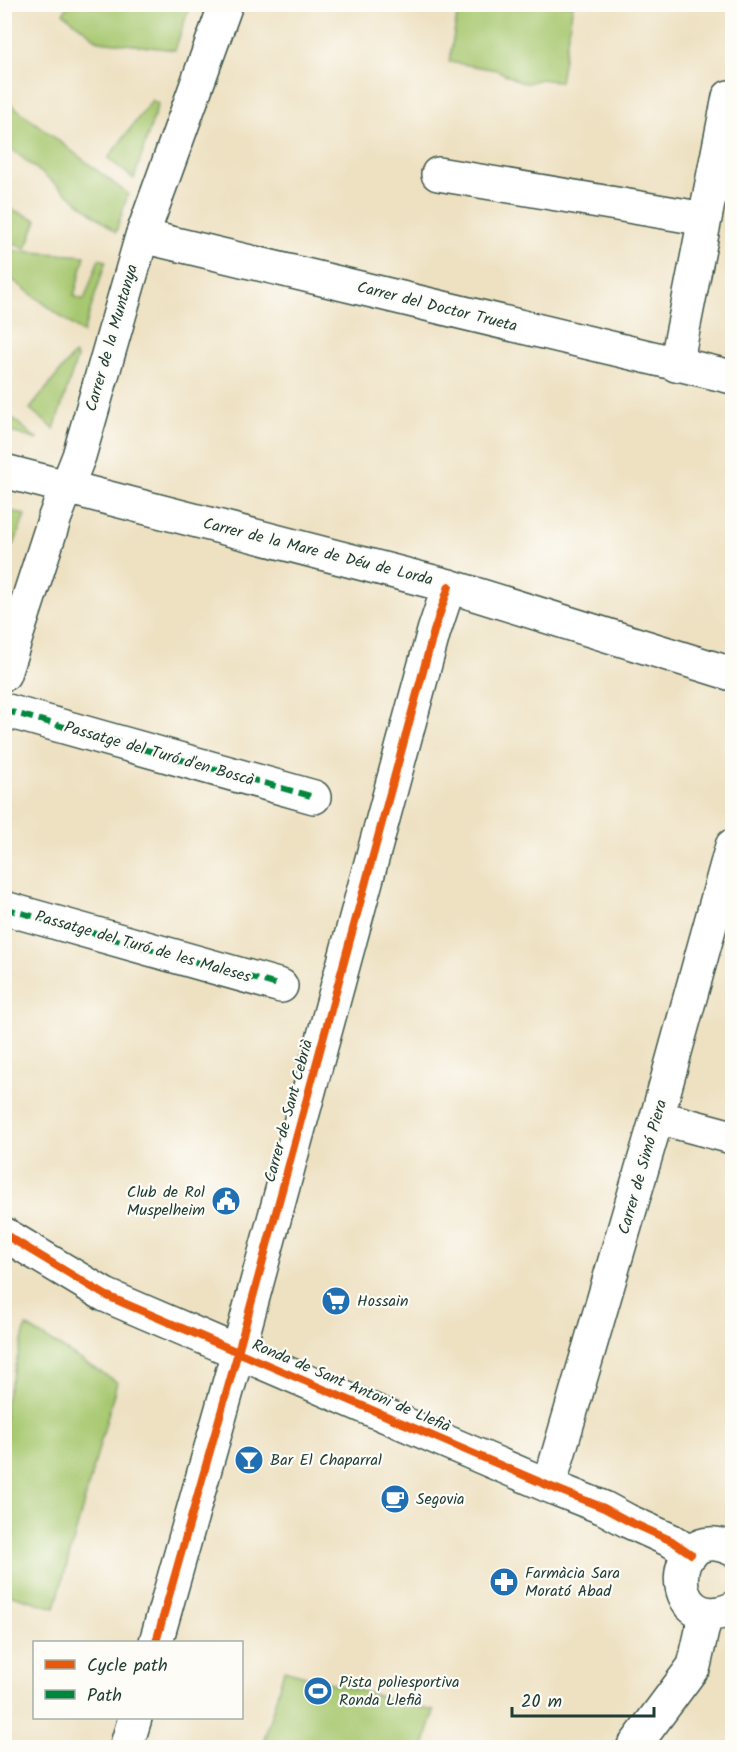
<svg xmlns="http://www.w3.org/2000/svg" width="737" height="1752" font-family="Kalam,sans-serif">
<rect width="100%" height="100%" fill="#fdfcf7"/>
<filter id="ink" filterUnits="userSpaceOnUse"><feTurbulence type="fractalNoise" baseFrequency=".0167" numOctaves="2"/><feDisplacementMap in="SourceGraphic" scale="12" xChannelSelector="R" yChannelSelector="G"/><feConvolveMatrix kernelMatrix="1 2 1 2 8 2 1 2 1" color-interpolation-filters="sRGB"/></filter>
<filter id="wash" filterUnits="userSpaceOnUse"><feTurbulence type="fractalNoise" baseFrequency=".008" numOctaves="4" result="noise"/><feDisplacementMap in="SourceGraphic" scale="24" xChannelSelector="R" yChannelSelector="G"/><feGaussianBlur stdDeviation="1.35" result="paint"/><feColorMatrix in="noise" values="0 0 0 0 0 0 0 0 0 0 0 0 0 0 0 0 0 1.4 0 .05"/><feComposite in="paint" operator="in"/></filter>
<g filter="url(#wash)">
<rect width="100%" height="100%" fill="#eee1c2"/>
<path fill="#a7c870" stroke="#638252" stroke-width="1.5" d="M69,5V4L190,5L175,50L99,41L63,13Z
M459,5H573L560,82L541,79L527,83L520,82L497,70L449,62Z
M4,99L128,194L116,232L5,144Z
M152,100L158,104L134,179L108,158Z
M4,193L11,195L6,207L37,220L26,249L5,240Z
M4,250L85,256L74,296L84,300L99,259L106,261L83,333L5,274Z
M74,354L77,358L54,429L30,409Z
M5,412L38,440L5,430Z
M5,509L25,515L14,545L5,540Z
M26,1326L117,1382L55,1608L5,1593V1403Z
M284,1670L434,1711L424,1747H262Z"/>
</g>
<g filter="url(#ink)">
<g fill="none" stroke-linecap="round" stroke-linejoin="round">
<g stroke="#3e5649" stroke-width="36">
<path id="minor" d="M438,174L705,219
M142,236L732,377
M676,365L729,97H732
M4,471L449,586L732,674
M4,674L55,517L79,456L142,236L226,4
M4,710L314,797
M4,908L281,986
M657,1117L732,1137
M4,1234L105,1295L549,1486L604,1508L628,1521L672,1541L691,1554
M549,1486L657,1117L732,846
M732,1549C666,1518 663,1638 732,1609
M156,1642L238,1352L434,631L449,586
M126,1748L135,1718
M633,1748L694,1666L706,1613"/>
</g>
<use href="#minor" stroke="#fff" stroke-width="33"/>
<path stroke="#00873e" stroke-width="6" stroke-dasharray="12 6" stroke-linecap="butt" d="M4,710L314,797
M4,908L281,986"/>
<g stroke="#fdfcf7" stroke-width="11">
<path id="cycleway" d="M4,1234L105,1295L549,1486L604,1508L628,1521L672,1541L691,1554
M156,1642L238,1352L434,631L449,586"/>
</g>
<use href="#cycleway" stroke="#e8590c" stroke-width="8"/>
</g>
</g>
<defs>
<g id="civic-disc" transform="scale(1.5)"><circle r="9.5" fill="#1f6fb2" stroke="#fdfcf7"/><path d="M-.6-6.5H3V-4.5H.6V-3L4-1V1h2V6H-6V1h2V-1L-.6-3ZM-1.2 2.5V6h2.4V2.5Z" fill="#fff"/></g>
<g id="supermarket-disc" transform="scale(1.5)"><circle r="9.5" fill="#1f6fb2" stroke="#fdfcf7"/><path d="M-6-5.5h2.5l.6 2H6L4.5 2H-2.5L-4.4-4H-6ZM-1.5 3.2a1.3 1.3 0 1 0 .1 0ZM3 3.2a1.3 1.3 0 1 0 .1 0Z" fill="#fff"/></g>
<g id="bar-disc" transform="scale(1.5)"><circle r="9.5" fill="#1f6fb2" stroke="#fdfcf7"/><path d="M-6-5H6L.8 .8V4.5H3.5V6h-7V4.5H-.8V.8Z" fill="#fff"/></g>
<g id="cafe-disc" transform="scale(1.5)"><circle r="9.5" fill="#1f6fb2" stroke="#fdfcf7"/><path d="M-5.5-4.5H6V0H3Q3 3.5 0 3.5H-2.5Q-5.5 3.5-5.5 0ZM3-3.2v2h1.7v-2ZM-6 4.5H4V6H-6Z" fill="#fff"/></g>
<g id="pharmacy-disc" transform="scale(1.5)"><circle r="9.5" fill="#1f6fb2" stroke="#fdfcf7"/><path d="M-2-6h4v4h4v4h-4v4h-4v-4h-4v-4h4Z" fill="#fff"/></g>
<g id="stadium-disc" transform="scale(1.5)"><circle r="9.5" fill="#1f6fb2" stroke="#fdfcf7"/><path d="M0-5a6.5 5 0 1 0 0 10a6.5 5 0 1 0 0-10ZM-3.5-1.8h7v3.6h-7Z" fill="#fff"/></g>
</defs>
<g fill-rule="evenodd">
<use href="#civic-disc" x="226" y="1201"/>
<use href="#supermarket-disc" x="336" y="1301"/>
<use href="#bar-disc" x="249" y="1460"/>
<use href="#cafe-disc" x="395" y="1499"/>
<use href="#pharmacy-disc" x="504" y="1582"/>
<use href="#stadium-disc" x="318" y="1691"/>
</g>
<g text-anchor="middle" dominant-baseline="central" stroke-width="4.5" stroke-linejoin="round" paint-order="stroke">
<g font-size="16" fill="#1f3d34" stroke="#fdfcf7">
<text transform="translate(437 307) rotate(14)">Carrer del Doctor Trueta</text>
<text transform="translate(112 338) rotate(-74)">Carrer de la Muntanya</text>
<text transform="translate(318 552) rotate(14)">Carrer de la Mare de Déu de Lorda</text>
<text transform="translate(159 754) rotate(16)">Passatge del Turó d'en Boscà</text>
<text transform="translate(143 947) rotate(16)">Passatge del Turó de les Maleses</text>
<text transform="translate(289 1111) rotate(-75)">Carrer de Sant Cebrià</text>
<text transform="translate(643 1167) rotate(-74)">Carrer de Simó Piera</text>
<text transform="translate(351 1386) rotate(23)">Ronda de Sant Antoni de Llefià</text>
</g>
<g font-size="16" fill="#1f3d34" stroke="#fdfcf7" text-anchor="start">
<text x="205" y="1192" text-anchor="end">Club de Rol<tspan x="205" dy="18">Muspelheim</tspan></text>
<text x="357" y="1301">Hossain</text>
<text x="270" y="1460">Bar El Chaparral</text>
<text x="416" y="1499">Segovia</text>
<text x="525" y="1573">Farmàcia Sara<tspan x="525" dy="18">Morató Abad</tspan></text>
<text x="339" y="1682">Pista poliesportiva<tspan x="339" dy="18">Ronda Llefià</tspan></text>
</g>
</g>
<rect width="737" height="1752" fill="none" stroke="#fdfcf7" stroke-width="24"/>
<rect x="33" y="1641" width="210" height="78" fill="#fdfcf7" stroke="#a4b0a9" stroke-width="1.5"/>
<rect x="45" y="1660" width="30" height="9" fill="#e8590c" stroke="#a4b0a9" stroke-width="1.5"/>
<text x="87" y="1671" font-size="18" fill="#1f3d34">Cycle path</text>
<rect x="45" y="1690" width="30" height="9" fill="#00873e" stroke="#a4b0a9" stroke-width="1.5"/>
<text x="87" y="1701" font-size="18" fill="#1f3d34">Path</text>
<path d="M512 1707v9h142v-9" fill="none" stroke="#1f3d34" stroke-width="3"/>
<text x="521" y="1707" font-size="18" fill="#1f3d34" stroke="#fdfcf7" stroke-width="4.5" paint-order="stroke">20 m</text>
</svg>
